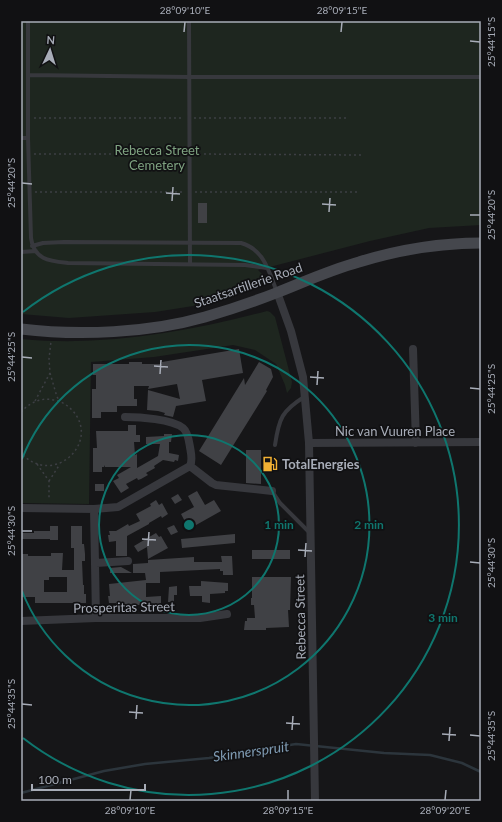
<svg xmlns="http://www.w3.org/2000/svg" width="502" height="822" font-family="Lato,sans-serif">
<rect width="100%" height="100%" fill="#161618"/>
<path fill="#1e261f" d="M21,21H481V225L429,228L370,241L258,270L268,280V282L193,306L155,312L69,318L21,314Z
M267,311L270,312L275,317L292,382L291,388L287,393L285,385L276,364L255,350L233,345L154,357L91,362L89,504L21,503V339C104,347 187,332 267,311Z"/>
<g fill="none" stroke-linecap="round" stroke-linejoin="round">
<path stroke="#2c353c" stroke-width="2.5" d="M21,793L104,771L145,764L209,758L296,744L384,753L430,755L462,763L481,772"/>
</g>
<path fill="#404145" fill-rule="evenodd" d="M198,203H207V223H198Z
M239,349L243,373L202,380L206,401L176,406L173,417L164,415L165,413L158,411L147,410L148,390L180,399L177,384L148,389L149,386H134V399H137V406H117V412H101V418H92V389H96V375H93V364H129V362H142V364H162V362Z
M259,362L271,369L273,377L266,390L267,391L221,465L199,451L244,378L245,385Z
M128,425H136V435H140V442H134L135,455L137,454V468L158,456L160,444H146V437L164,436V434H172L171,442H169V453L179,455L178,461L175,460L174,462L163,460L154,466L155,468L146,473L148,475L141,479L138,480L137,478L126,484L129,488L121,493L113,481L119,478L117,475L131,467H105L104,465V467H102V472H93V448H97L96,431H128Z
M246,450H261V484L246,483Z
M95,484H104V491H95Z
M197,491L205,505L214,500L221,511L189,529L181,514L194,507L188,496Z
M178,494L182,500L175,504L171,498Z
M156,500L159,505L162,503L168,514L162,518L161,516L149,523V524L127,536V556H116V541L109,542L108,535H110L109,531H116L128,524L129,526L140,521L136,514L151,506L150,504Z
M174,525L178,532L171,535L167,528Z
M50,526H58V540H50V539H21V533H34V531H50Z
M71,526H82V544H84L85,554V561H82L83,585H84V594H86V603H35V597H21V554H28V556H51V553H63L62,570H74V548H71ZM49,577H67V592H44V580H49Z
M156,533L159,537L161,536L168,548L148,559L147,547L138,552L134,546Z
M235,534V543L182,548L181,539Z
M252,550H290V559H252Z
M221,556H232L233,575H223V571H220V569L160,572V583H146V597L161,596V605H128V606H124V609H116V603H109L108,596H110L109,584L146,580L145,573H133V564L148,563V560L194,557V562H222Z
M121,567L132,573H110V568Z
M252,577H291L290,610H288L289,627L266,628V630H244L245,621H247V618H255L254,605H251V598H252Z
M201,581L228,583V591H225V593L210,594V603L202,602V596H190L189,586H201Z
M177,586V595H174V602H168L169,587Z"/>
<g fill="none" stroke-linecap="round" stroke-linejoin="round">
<path stroke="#3d3f44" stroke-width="1.5" stroke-dasharray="2 3" stroke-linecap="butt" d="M34,118H184
M194,118H347
M34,154H185
M194,154L361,155
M35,192H183
M195,192H360
M50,373L57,397L60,401
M35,401L50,373L49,359L51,341
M21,412C29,403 41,397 54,400C61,401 67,405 72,410C102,442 53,488 21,453
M37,464L49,481V500
M49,481L60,464"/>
<path stroke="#37383d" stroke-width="4" d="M189,21L190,264
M28,75L189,77H481
M21,138H28V21
M28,138L31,238C34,260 50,261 68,263L245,265L267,268
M32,246L43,243L64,242L241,243C264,249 269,272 277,292
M21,252L36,251
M275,445C279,418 282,411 304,397
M272,491L280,503L310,533"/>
<path stroke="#37383d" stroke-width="8" d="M277,292L291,331L303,377L309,443L315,801
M413,349L416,443
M309,443L481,442
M190,466L212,483L216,485L272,491
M21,508L94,509L118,507L190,466C193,460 191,453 190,447C189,441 188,432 183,428C172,419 139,417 125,417
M94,509L96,618
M96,563L128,561
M21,621L96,618H200L227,614"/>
<path stroke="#45474d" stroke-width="11" d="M21,329C79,336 149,333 205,317C229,310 253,302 276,293C304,282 330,270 359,262C398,250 440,243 481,243"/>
</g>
<path fill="none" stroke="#a8adb8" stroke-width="1.5" d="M184,32L185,22M341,32L342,22M470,41L480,42M22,183L32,184M166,193L180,194M172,201L173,187M322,204L336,205M329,212L330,198M470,215H480M22,357L32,358M154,366L168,367M160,374L161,360M310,377L324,378M317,385L318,371M470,388L480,389M22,531H32M142,539L156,540M148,546L149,532M298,550L312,551M305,557L306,543M470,562L480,563M22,704L32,705M129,712L143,713M136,719L137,705M286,723L300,724M292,730L293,716M442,734L456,735M470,735L480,736M449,741L450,727M130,800L131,790M288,800V790M445,800L446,790"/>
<g fill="none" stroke="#0f766e" stroke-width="2">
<circle cx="189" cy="525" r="90"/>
<path d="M22 459A180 180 0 1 1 22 591"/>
<path d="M23 312A270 270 0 1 1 23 738"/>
</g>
<defs>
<g id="fuel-bare" transform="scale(1.2)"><path d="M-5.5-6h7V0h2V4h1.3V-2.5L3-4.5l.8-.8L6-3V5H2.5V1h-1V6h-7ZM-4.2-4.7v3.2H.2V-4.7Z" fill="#f2b134" stroke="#111113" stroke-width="2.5" paint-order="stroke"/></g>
</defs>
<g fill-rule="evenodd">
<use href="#fuel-bare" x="270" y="464"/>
</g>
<g text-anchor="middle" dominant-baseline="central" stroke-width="3.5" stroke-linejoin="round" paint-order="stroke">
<g font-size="13" fill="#7fa381" stroke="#111113">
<text x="157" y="150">Rebecca Street<tspan x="157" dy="15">Cemetery</tspan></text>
</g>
<g font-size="13" fill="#a8adb8" stroke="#111113">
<text transform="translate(248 285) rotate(-19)">Staatsartillerie Road</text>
<text x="395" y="431">Nic van Vuuren Place</text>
<text transform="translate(124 607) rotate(-1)">Prosperitas Street</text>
<text transform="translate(300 617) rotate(-91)">Rebecca Street</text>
</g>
<g font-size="13" font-weight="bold" fill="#a8adb8" stroke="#111113" text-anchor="start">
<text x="282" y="464">TotalEnergies</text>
</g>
<g font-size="14" font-style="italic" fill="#7f9bb3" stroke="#111113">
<text transform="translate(251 751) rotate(-8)">Skinnerspruit</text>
</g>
</g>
<circle cx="189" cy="525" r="6" fill="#0f766e" stroke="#111113" stroke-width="2"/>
<g font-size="12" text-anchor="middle" font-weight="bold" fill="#0f766e" stroke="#111113" stroke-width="3.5" stroke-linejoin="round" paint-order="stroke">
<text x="279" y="529">1 min</text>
<text x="369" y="529">2 min</text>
<text x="443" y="622">3 min</text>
</g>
<rect width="502" height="822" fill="none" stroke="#111113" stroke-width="44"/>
<g transform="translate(50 50) rotate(4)" stroke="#111113" stroke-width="3" paint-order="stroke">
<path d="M0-3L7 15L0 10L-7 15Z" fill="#a8adb8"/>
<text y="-6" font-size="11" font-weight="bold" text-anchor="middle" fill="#a8adb8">N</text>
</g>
<path d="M32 784v6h113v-6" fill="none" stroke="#a8adb8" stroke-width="2"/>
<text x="38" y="784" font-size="12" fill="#a8adb8" stroke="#111113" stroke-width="3" paint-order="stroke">100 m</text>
<rect x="22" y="22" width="458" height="778" fill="none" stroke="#a8adb8" stroke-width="1.5"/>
<g font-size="10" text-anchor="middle" fill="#a8adb8">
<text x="185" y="14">28°09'10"E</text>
<text x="342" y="14">28°09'15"E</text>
<text transform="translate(491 42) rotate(-90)" y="4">25°44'15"S</text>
<text transform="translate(11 183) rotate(-90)" y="4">25°44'20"S</text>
<text transform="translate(491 215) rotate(-90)" y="4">25°44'20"S</text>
<text transform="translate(11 357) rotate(-90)" y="4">25°44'25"S</text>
<text transform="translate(491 389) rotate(-90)" y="4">25°44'25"S</text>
<text transform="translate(11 531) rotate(-90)" y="4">25°44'30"S</text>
<text transform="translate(491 563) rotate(-90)" y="4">25°44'30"S</text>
<text transform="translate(11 704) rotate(-90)" y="4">25°44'35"S</text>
<text transform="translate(491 736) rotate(-90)" y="4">25°44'35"S</text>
<text x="130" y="814">28°09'10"E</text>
<text x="288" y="814">28°09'15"E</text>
<text x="445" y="814">28°09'20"E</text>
</g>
</svg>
